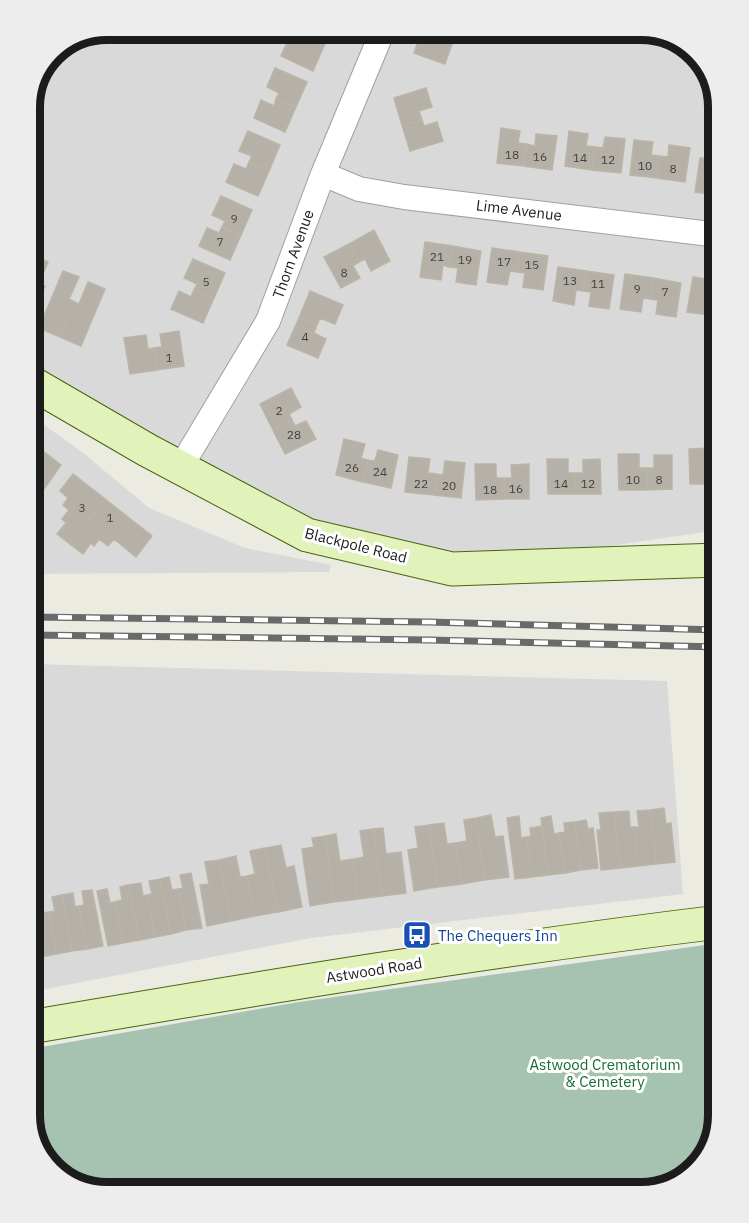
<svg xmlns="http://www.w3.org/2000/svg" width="749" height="1223" font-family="'IBM Plex Sans',sans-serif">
<rect width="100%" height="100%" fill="#ecebe2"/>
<path fill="#dad9d9" d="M107,30H647L685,43L711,73L719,107V530L452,569L307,535L30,400V103L53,52Z
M30,415L82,452L149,508L245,548L331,565L329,572L30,574Z
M30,664L667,681L683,894L311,938L30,992Z"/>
<path fill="#a6c3b1" d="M719,943V1116L706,1158L676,1185L103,1193L65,1180L38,1150L30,1116V1049L299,1002Z"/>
<path fill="#b5b1a8" stroke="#bcb5a6" stroke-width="1.5" d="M304,30H330L324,46L304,37L307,31Z
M422,30H433L442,33L440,40L452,44L445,64L414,53Z
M304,37L324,46L313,71L281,56L289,39L301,44Z
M275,68L307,82L296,107L276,99L279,93L267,87Z
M426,88L432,107L419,111L422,120L402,125L394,98Z
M276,99L296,107L285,132L254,118L261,100L274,106Z
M422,120L424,126L437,122L443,141L410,151L402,125Z
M501,128L520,131L518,143L526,144L524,166L497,163Z
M248,131L280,145L269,171L249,162L252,156L239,151Z
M569,131L588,134L586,146L595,147L592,170L565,166Z
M536,134L557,136L552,170L524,166L526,144L535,146Z
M605,137L625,139L621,173L592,170L595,147L603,148Z
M634,140L653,142L651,155L659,156L657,178L630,175Z
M669,145L690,148L685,182L657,178L659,156L668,157Z
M700,158L718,160L719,195L695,192Z
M249,162L269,171L258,196L226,182L234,164L246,169Z
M221,196L252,210L241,235L222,227L225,221L212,215Z
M222,227L241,235L230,260L199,246L207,228L219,233Z
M374,230L390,261L371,271L365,259L359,262L349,244Z
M425,242L452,246L449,267L443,265L441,280L420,277Z
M349,244L359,262L353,266L360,278L341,288L324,257Z
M452,246L481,251L476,285L456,282L458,268L449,267Z
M492,248L519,252L517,272L510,271L507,285L487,282Z
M519,252L548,256L543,290L523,287L525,273L517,272Z
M34,256L48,262L39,284L45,286L30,322V266Z
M193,259L225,273L214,298L194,290L197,284L184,278Z
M558,267L586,271L583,291L576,290L574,305L553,301Z
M63,271L79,277L69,299L75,302L60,337L39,328Z
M586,271L614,275L609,309L589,306L591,292L583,291Z
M625,274L653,278L650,299L643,298L641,312L620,309Z
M693,277L719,281L717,302L711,300L709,315L687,312Z
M653,278L681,283L676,317L656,314L658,300L650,299Z
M88,282L105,289L81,346L60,337L75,302L79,304Z
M194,290L214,298L203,323L171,309L179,291L191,297Z
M310,291L343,305L335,324L320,318L317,325L299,318Z
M299,318L317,325L314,333L326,339L318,358L287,345Z
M179,331L184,366L157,370L154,348L162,347L160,334Z
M146,335L148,349L154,348L157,370L130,374L124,338Z
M291,388L301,407L289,414L292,420L273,430L260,404Z
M292,420L295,426L306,421L316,439L285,454L273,430Z
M344,439L365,444L361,458L368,460L363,482L336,475Z
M30,442L43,451L30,470Z
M710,448V462L718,463V484H690L689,449Z
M378,450L398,455L391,488L363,482L368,460L375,461Z
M43,451L61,465L35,502L30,499V470Z
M618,454H639V468H647V490H619Z
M654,455H672V489L647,490V468H654Z
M409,457L430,459L428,473L436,474L434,495L405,492Z
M547,459H568V473H575L576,494H548Z
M600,459L601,494H576L575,473H583V460Z
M445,461L465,463L461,498L434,495L436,474L443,475Z
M475,464H496V478H504V499L476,500Z
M529,464V499H504V478H512L511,465Z
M73,474L105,499L70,544L57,534L66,523L62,519L69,510L63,505L68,498L60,491Z
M105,499L152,536L136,557L114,539L108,546L99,539L94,546L91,543L83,554L70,544Z
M664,808L666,824L671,823L675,862L656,864L651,810Z
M651,810L656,864L638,866L634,827H639L637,811Z
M629,811L630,827H634L638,866L620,868L614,812Z
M614,812L620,868L601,870L597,830H601L599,813Z
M491,815L495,837L503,836L509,877L485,880L476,818Z
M519,816L521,838L526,837L532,877L515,879L507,818Z
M551,816L554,834L559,833L565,873L548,875L541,818Z
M476,818L485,880L462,884L455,843L467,841L464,820Z
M586,820L588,829L593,828L598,868L581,870L575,822Z
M575,822L581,870L565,873L559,833L565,832L564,823Z
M444,823L447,844L455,843L462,884L438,887L429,825Z
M429,825L438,887L414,891L408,850L418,848L415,827Z
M542,826L548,875L532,877L526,837L531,836L530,828Z
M383,828L386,854L401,852L406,893L382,896L373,829Z
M373,829L382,896L358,899L353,859L364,857L360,831Z
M336,834L340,861L353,859L358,899L334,902L325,836Z
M325,836L334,902L310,906L302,849L314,847L312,838Z
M281,845L286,868L294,866L302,907L278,912L265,848Z
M265,848L278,912L255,916L247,876L255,874L250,851Z
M236,856L240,877L247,876L255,916L231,921L219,860Z
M219,860L231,921L207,926L200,885L209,884L205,862Z
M191,873L202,928L186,930L178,889L183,888L180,875Z
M169,877L172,890L178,889L186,930L171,934L160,879Z
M160,879L171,934L155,937L147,895L152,894L149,881Z
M141,883L143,896L147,895L155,937L140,940L128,885Z
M128,885L140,940L124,943L115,902L122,900L120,887Z
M107,889L110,903L115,902L124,943L108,946L97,891Z
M92,890L103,946L87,949L79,906L84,905L82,891Z
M73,893L75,907L79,906L87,949L72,951L62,895Z
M62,895L72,951L56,954L49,912L55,911L52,897Z
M30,896L41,957L30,959Z
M41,899L44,913L49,912L56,954L41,957L31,901Z"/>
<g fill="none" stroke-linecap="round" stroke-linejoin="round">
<g stroke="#a0a0a0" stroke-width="26">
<path id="street" d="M323,174L359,189L404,197L719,235
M180,468L268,321L323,174L383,30"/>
</g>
<g stroke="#47660f" stroke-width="35">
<path id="secondary" d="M30,382L147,450L307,535L452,569L719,560
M30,1027C259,988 488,950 719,922"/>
</g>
<use href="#street" stroke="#fff" stroke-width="24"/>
<use href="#secondary" stroke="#e1f2ba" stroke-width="33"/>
<g stroke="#6a6a6a" stroke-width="7">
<path id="rail" d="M30,617L429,622L719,630
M30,635L429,640L719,647"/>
</g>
<use href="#rail" stroke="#fff" stroke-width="4.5" stroke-dasharray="14" stroke-linecap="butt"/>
</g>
<defs>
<g id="bus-square" transform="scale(1.5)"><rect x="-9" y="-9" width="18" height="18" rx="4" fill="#1a4fb4" stroke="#fff"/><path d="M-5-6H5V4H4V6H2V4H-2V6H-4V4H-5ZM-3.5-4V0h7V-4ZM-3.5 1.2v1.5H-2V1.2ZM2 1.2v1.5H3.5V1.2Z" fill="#fff"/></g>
</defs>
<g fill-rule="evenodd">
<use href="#bus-square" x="417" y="935"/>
</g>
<g text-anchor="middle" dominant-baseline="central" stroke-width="6" stroke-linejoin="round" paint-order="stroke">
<g font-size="12" fill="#42413f">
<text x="512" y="154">18</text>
<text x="540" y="156">16</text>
<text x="580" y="157">14</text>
<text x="608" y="159">12</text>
<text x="645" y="165">10</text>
<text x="673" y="168">8</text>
<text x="234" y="218">9</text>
<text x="220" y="241">7</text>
<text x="437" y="256">21</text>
<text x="465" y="259">19</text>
<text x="504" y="261">17</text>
<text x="532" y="264">15</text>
<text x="344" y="272">8</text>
<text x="570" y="280">13</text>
<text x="206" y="281">5</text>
<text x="598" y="283">11</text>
<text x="637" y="288">9</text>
<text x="665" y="291">7</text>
<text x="305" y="336">4</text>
<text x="169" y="357">1</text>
<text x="279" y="410">2</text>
<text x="294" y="434">28</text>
<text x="352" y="467">26</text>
<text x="380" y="471">24</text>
<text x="633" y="479">10</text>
<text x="659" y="479">8</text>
<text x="421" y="483">22</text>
<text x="561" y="483">14</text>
<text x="588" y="483">12</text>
<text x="449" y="485">20</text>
<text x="516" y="488">16</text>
<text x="490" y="489">18</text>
<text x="82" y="507">3</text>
<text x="110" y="517">1</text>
</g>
<g font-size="15" fill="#1c1c1c" stroke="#fff">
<text transform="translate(519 210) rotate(7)">Lime Avenue</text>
<text transform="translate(293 254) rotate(-70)">Thorn Avenue</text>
<text transform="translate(356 545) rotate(14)">Blackpole Road</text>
<text transform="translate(374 970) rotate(-9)">Astwood Road</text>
</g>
<g font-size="15" fill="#164399" stroke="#fff" text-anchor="start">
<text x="438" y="935">The Chequers Inn</text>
</g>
<g font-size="15" fill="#166e33" stroke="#fff">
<text x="605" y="1064">Astwood Crematorium<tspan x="605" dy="17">&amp; Cemetery</tspan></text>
</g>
</g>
<path d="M0 0H749V1223H0ZM107 40H641A67 67 0 0 1 708 107V1115A67 67 0 0 1 641 1182H107A67 67 0 0 1 40 1115V107A67 67 0 0 1 107 40Z" fill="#ededed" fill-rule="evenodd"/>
<path fill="none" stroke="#1c1c1c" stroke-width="8" d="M107 40H641A67 67 0 0 1 708 107V1115A67 67 0 0 1 641 1182H107A67 67 0 0 1 40 1115V107A67 67 0 0 1 107 40Z"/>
</svg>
